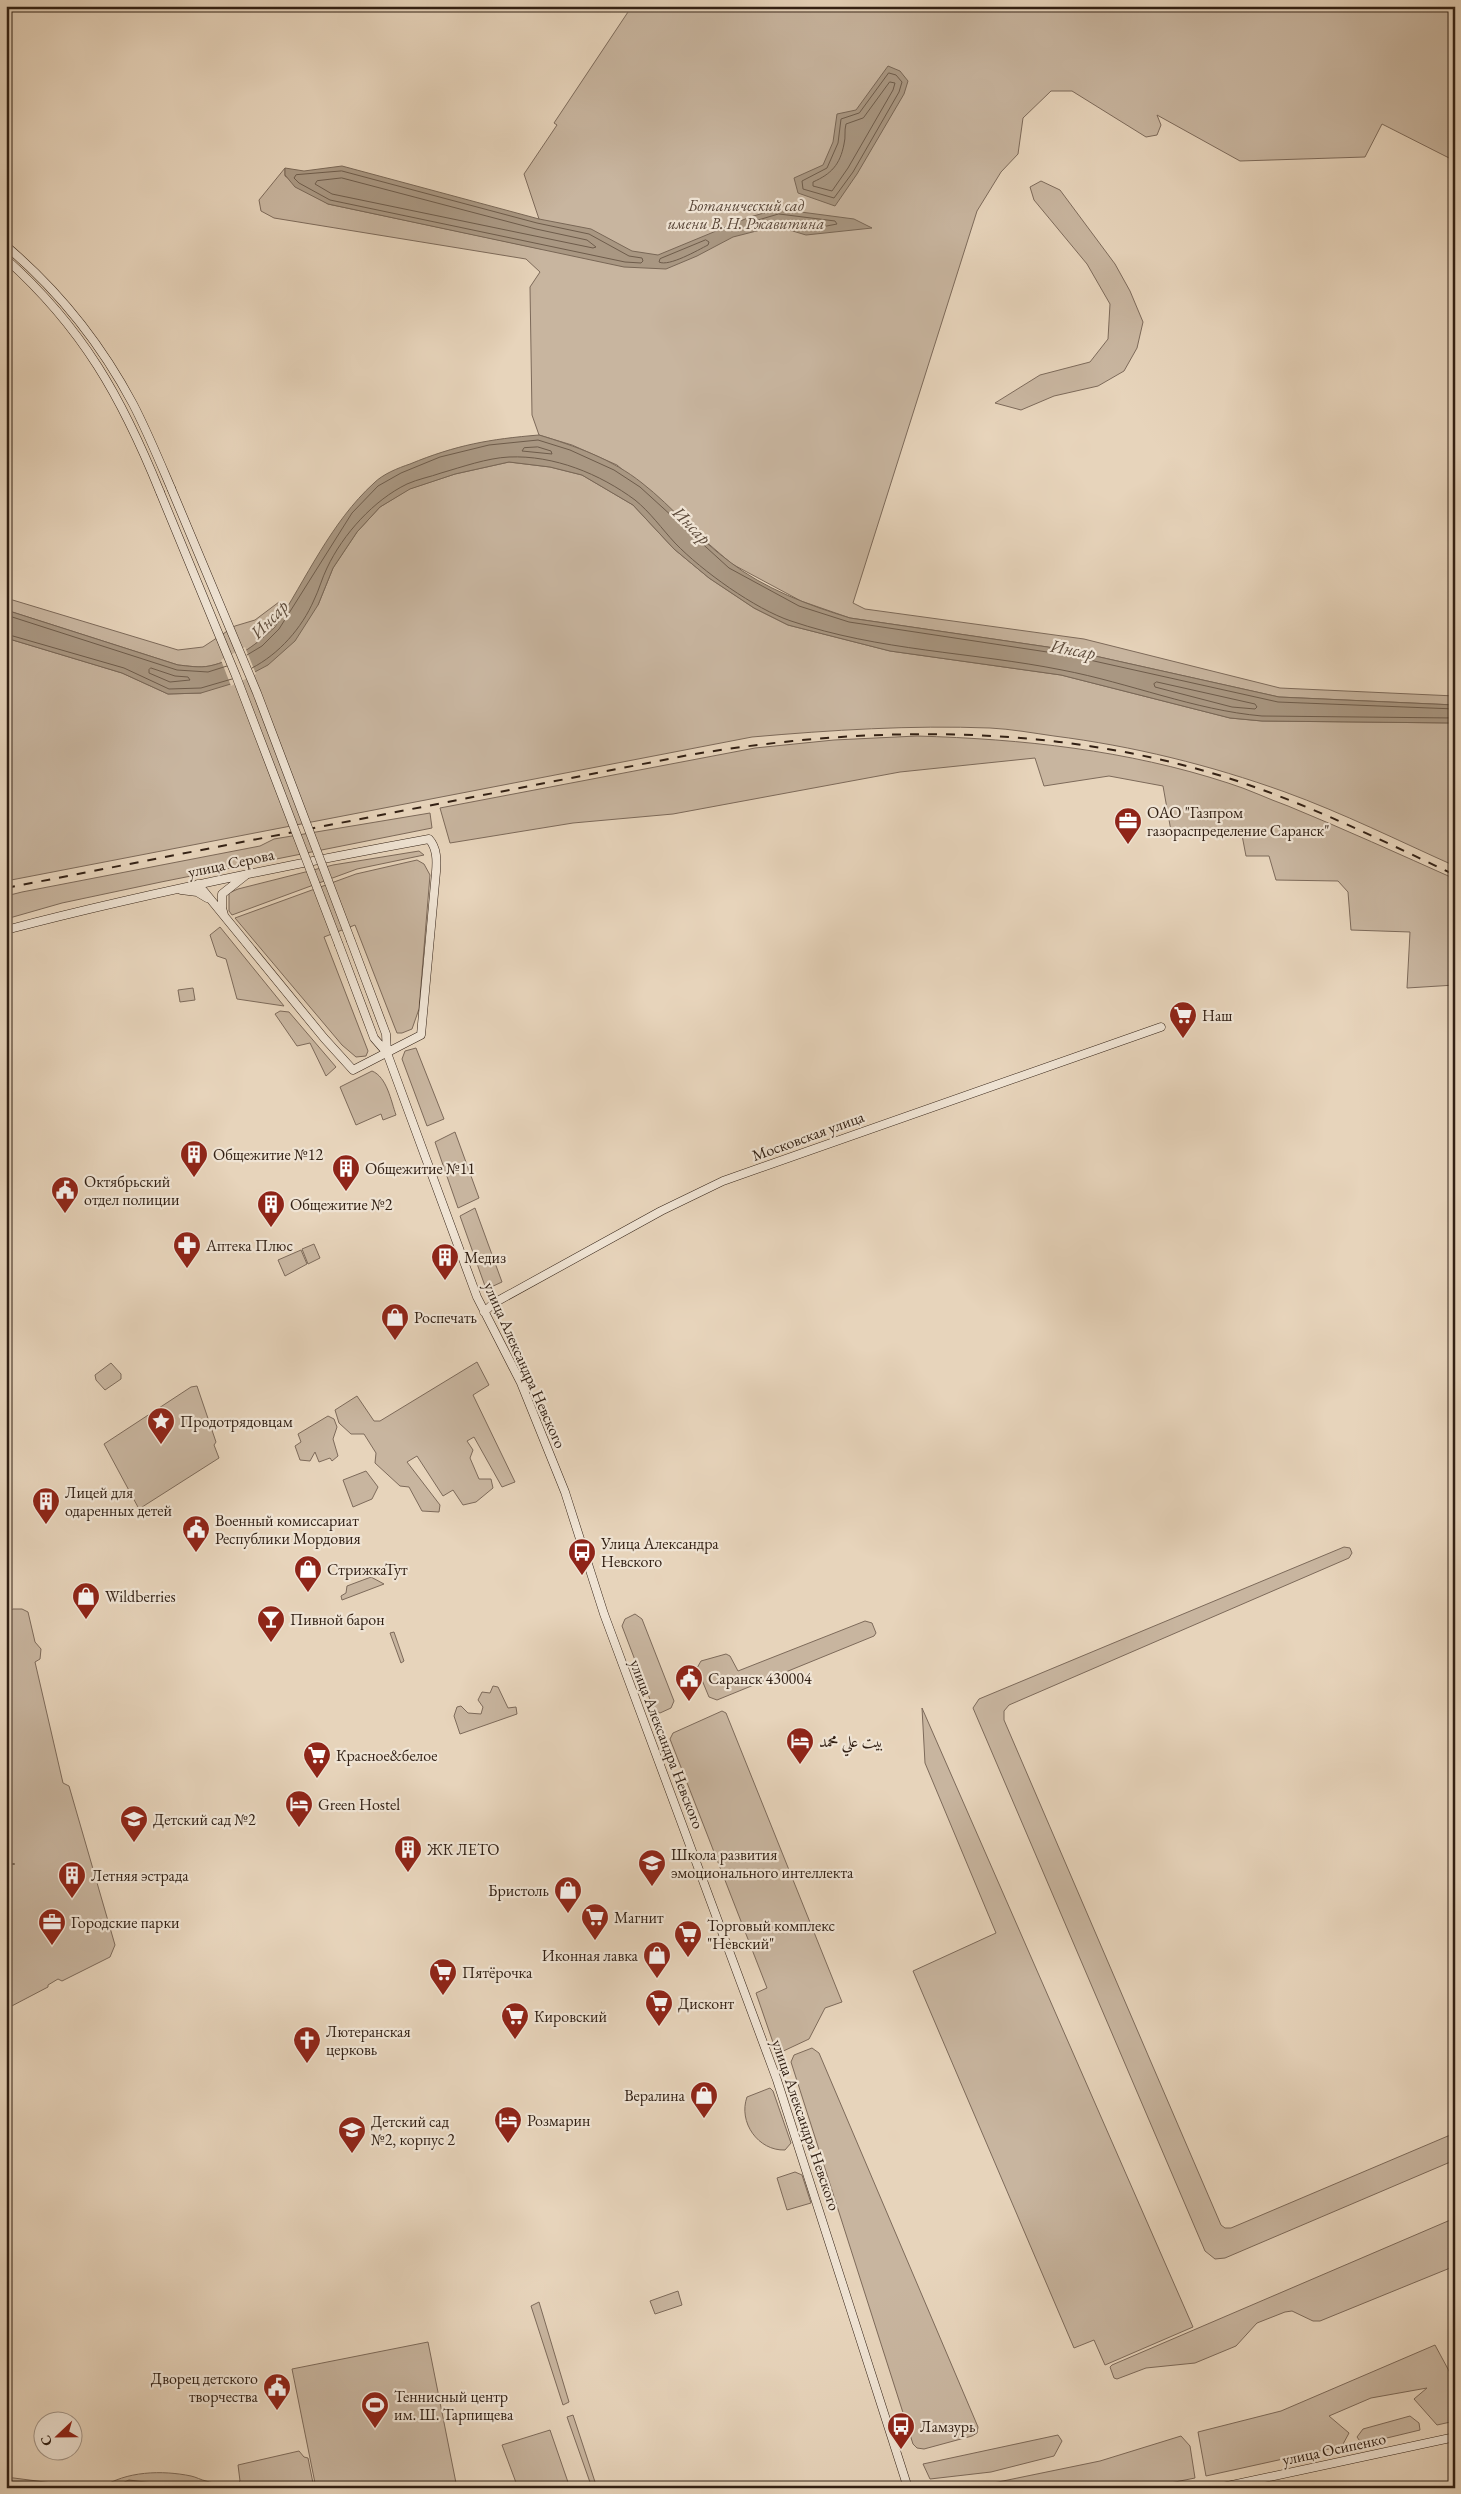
<svg xmlns="http://www.w3.org/2000/svg" width="1461" height="2494" font-family="'EB Garamond',Amiri,serif">
<rect width="100%" height="100%" fill="#e7d4bb"/>
<filter id="stains"><feTurbulence type="fractalNoise" baseFrequency=".004" numOctaves="4"/><feColorMatrix values="0 0 0 0 .2 0 0 0 0 .09 0 0 0 0 .02 0 0 0 .5 -.17"/></filter>
<radialGradient id="worn" r=".72"><stop offset=".6" stop-color="#630" stop-opacity="0"/><stop offset="1" stop-color="#630" stop-opacity=".3"/></radialGradient>
<path fill="#c8b59f" stroke="#7d6a5a" d="M632,6H1455V161L1382,124L1365,157L1240,161L1157,115L1161,125L1157,135L1146,137L1072,91H1051L1023,118L1018,154L1001,172L977,211L853,603L865,609L1084,639L1280,688L1455,696V705L1279,697L1068,650L850,618L801,601L732,564L617,465L572,445L539,435L532,415L530,287L540,272L526,259L274,218L261,211L259,200L285,168V176L328,204L541,249L539,219L524,174L557,125L554,123Z
M1041,181L1060,190L1115,264L1130,291L1143,322L1137,348L1124,371L1098,386L1054,396L1021,410L995,403L1040,375L1090,362L1108,339L1110,304L1087,264L1034,200L1030,187Z
M509,462L550,467L582,475L633,505L674,549L709,578L754,608L788,625L890,651L1061,675L1230,718L1262,721L1455,723V866C1399,841 1343,813 1285,792C1210,765 1133,746 1054,736C1033,733 1011,729 990,728C911,725 832,730 752,737L6,881V638L122,673L168,694L201,693L318,605L333,568L357,532L380,507L409,489L455,474Z
M6,598L178,650L203,647L235,626L255,620L279,602L285,611C268,638 241,659 210,666C200,668 188,666 178,665L6,610Z
M917,736C1022,739 1127,750 1228,783C1248,789 1268,799 1288,806C1344,829 1399,854 1455,879V985L1407,988L1410,932L1351,930L1348,892L1338,881L1276,880L1269,856H1246L1241,830L1171,831L1163,786L1109,776L1044,786L1035,758L900,772L673,814L573,823L450,843L440,808L755,748L834,740Z
M430,813L432,828L161,882L62,903L6,919V896L22,892L260,846L274,839Z
M419,851L424,855L357,869L232,915L229,911V893L238,889L333,865Z
M417,860L424,864L430,875L419,1009L412,1029L402,1033H397L395,1028L355,925L324,937L368,1051L366,1056L356,1057L342,1045L235,918L356,874Z
M220,927L284,1006L237,999L226,959L217,956L210,935Z
M193,988L195,1000L180,1002L178,990Z
M280,1011L289,1012L336,1067L326,1076L310,1043L297,1046L275,1014Z
M416,1048L444,1119L427,1126L402,1059L405,1051Z
M372,1071C387,1077 391,1101 396,1115L383,1120L381,1114L356,1125L340,1087Z
M455,1132L479,1198L458,1208L435,1142Z
M475,1208L502,1282L489,1288L485,1286L460,1216Z
M314,1244L320,1258L308,1264L302,1249Z
M301,1250L307,1264L285,1276L278,1260Z
M477,1362L489,1385L473,1395L515,1482L502,1487L474,1437L467,1441L473,1450L470,1458L479,1479H491L493,1488L476,1502L463,1505L453,1490L443,1496L417,1456L407,1462L440,1505L439,1512L422,1511L409,1487L400,1486L375,1463L376,1453L364,1434H351L339,1423L335,1410L357,1396L374,1421H380Z
M111,1363L121,1374V1379L105,1390L96,1380L95,1375Z
M197,1386L216,1442L214,1445L219,1458L139,1509L104,1444L191,1387Z
M328,1416L334,1419L337,1427L333,1439L338,1456L332,1461L330,1458L319,1462L315,1452L310,1461L300,1460L295,1446L301,1442L298,1434Z
M366,1471L378,1487L372,1499L353,1507L343,1480Z
M1344,1547L1350,1548L1352,1553L1349,1558L1009,1705L1004,1711V1720L1221,2225L1225,2228H1231L1455,2133V2160L1225,2258L1215,2259L1205,2251L973,1708L979,1699Z
M371,1577L384,1584L342,1600L341,1596L346,1593L347,1586Z
M13,1609H22L28,1612L35,1642L41,1649L40,1659L35,1662L63,1783L69,1786L115,1945L110,1957L62,1981L58,1979L48,1985V1987L6,2009V1613Z
M635,1614L642,1619L674,1701L671,1708L660,1713L654,1710L622,1626L625,1619Z
M865,1621L872,1623L876,1633L874,1636L717,1700L709,1697L697,1668L701,1661L726,1654L730,1656L738,1671Z
M394,1632L404,1661L401,1663L390,1633Z
M493,1686L498,1687L508,1708L516,1707L517,1714L460,1734L454,1716L457,1707L461,1706L468,1713L481,1714L483,1707L478,1700L482,1692L490,1693Z
M922,1708L1193,2327L1105,2365L1094,2340L1074,2348L913,1971L996,1933L925,1763Z
M722,1711L726,1713L842,2002L825,2008L809,2039L777,2054L756,1993L767,1988L670,1739L673,1733Z
M812,2048L819,2053L978,2427L977,2433L972,2436L924,2449L917,2448L913,2444L791,2062L794,2055Z
M770,2088L773,2091L791,2143L785,2150C758,2151 738,2122 747,2097Z
M795,2172L802,2175L811,2203L787,2210L777,2178Z
M1455,2218V2266L1320,2321H1313L1292,2311L1285,2312L1257,2323L1236,2346L1195,2363L1146,2368L1117,2379L1114,2378L1110,2367L1112,2365Z
M678,2291L682,2305L655,2314L650,2301Z
M539,2302L569,2402L563,2405L531,2306Z
M428,2342L457,2488H316L292,2369Z
M1435,2345L1455,2382V2421L1437,2425L1414,2399L1427,2388L1371,2398L1329,2416L1349,2433L1342,2446L1206,2476L1198,2432L1281,2411Z
M573,2415L597,2488H592L567,2417Z
M1410,2416L1419,2423L1420,2430L1362,2444L1357,2437L1363,2429Z
M550,2430L570,2488H518L502,2445Z
M1058,2435L1062,2441L1054,2456L991,2472L930,2479L923,2464Z
M1181,2436L1190,2446L1195,2478L1145,2488H969L1100,2461Z
M299,2451L304,2457L308,2458L314,2488H101C126,2471 162,2470 191,2476C196,2477 201,2480 206,2481C215,2484 227,2484 237,2484L240,2481L238,2465Z
M6,2477L91,2488H6Z"/>
<path fill="#a99782" stroke="#796756" d="M888,66L900,71L908,81L904,94L857,174L835,206L798,193L794,178L823,165L833,142L837,114L856,110Z
M342,166L539,219L591,229L632,251L658,255L750,217L778,209L854,219L872,228L806,235L776,226L733,237L697,256L666,269L624,267L328,204L295,187L285,175V168L304,171Z
M539,435C575,446 612,459 642,483C673,507 698,539 730,562C763,588 810,606 850,618L1068,650L1279,697L1455,705V723L1262,721L1230,718L1061,675L890,651L788,625L754,608L709,578L674,549L633,505L582,475L550,467L509,462L455,474L410,489L380,507L357,532L333,568L318,605L295,641L268,665L234,683L201,693L168,694L122,673L6,638V610L178,665C188,666 200,668 209,666C235,661 257,644 275,627C306,579 331,522 374,483C383,474 398,468 410,464C456,445 490,439 539,435Z
M129,2480L193,2488H118L120,2484Z"/>
<path fill="#e7d4bb" d="M245,647L256,674L231,686L221,660Z"/>
<g fill="none" stroke-linecap="round" stroke-linejoin="round">
<path stroke="#6e5c4b" stroke-width="1" d="M889,73L896,75L902,82L899,92L853,172L834,198L803,189L802,181L827,168L838,143L841,119L859,113Z
M890,82L895,83L893,90L848,168L832,191L813,186V182C831,174 840,165 844,144C846,137 844,131 846,124L863,118Z
M342,171L537,223L589,234L629,256L642,258L643,261L641,263L625,262L330,200L299,183L294,178L296,175Z
M342,178L536,229L587,240L596,247L593,248L332,194L315,184L317,181Z
M779,214L835,221L837,224L806,230L776,221L752,227L749,225L752,222Z
M706,240L709,242L708,245C698,250 669,267 659,262L660,259Z
M538,447L551,451L552,454L522,451L524,448Z
M6,615L177,670L208,672L227,666
M6,634L124,668L169,689L201,688L232,679
M247,655L262,646L279,629L352,513L378,486L401,473L440,457L489,445L538,440L570,450L614,470L640,487L729,568L799,606L849,622L1067,655L1278,702L1455,709
M151,668L175,676L188,677L190,680L170,682L149,673V670Z
M252,668C279,654 302,628 314,600C319,590 322,578 327,568C343,534 374,500 407,484C418,479 430,477 441,473C462,467 487,458 509,457C554,455 600,474 635,500C650,512 662,529 675,543C702,571 755,609 791,621C879,651 972,652 1062,670C1130,683 1194,710 1262,716L1455,718
M1157,682L1255,704L1257,707L1255,709L1232,707L1155,687L1154,684Z"/>
<path stroke="#796756" stroke-width="2" d="M6,1864H14"/>
<g stroke="#322014" stroke-width="9">
<path id="secondary" d="M6,246C58,290 101,344 133,404C147,431 159,460 171,488
M6,259C83,328 122,398 160,492
M181,890L197,892L207,898
M224,915L222,908V894L246,875
M6,930C146,893 287,865 429,839C437,848 437,860 436,872L421,1035L353,1070L324,1038L198,884
M351,941L386,1034L387,1053L477,1297L521,1383L565,1492L604,1614L777,2080L908,2488
M339,945L374,1038L387,1053
M484,1312L494,1303L661,1211L723,1181L1161,1027
M1218,2488L1455,2437"/>
</g>
<use href="#secondary" stroke="#efe3d3" stroke-width="8"/>
<path stroke="#322014" stroke-width="2" stroke-dasharray="9 9" stroke-linecap="butt" d="M6,888L689,755C868,725 1054,723 1228,778C1306,803 1381,840 1455,875"/>
<g stroke="#322014" stroke-width="9" stroke-linecap="butt">
<path id="secondary-bridge" d="M171,488L257,693L351,941
M160,492L236,676L339,945"/>
</g>
<use href="#secondary-bridge" stroke="#efe3d3" stroke-width="8"/>
</g>
<defs>
<g id="office-pin" transform="scale(1.4375)"><path d="M0 17L-7.5 6A9.5 9.5 0 1 1 7.5 6Z" fill="#8f2418" stroke="#efe3d3"/><path d="M-6-3h4V-5.5h4V-3h4V5H-6ZM-1-4.5V-3h2v-1.5ZM-6 0V1H6V0Z" fill="#fff"/></g>
<g id="supermarket-pin" transform="scale(1.4375)"><path d="M0 17L-7.5 6A9.5 9.5 0 1 1 7.5 6Z" fill="#8f2418" stroke="#efe3d3"/><path d="M-6-5.5h2.5l.6 2H6L4.5 2H-2.5L-4.4-4H-6ZM-1.5 3.2a1.3 1.3 0 1 0 .1 0ZM3 3.2a1.3 1.3 0 1 0 .1 0Z" fill="#fff"/></g>
<g id="building-pin" transform="scale(1.4375)"><path d="M0 17L-7.5 6A9.5 9.5 0 1 1 7.5 6Z" fill="#8f2418" stroke="#efe3d3"/><path d="M-4-6H4V6H1V3H-1V6H-4ZM-2.5-4.3h1.7v1.8h-1.7ZM.8-4.3h1.7v1.8H.8ZM-2.5-1h1.7V.8h-1.7ZM.8-1h1.7V.8H.8Z" fill="#fff"/></g>
<g id="civic-pin" transform="scale(1.4375)"><path d="M0 17L-7.5 6A9.5 9.5 0 1 1 7.5 6Z" fill="#8f2418" stroke="#efe3d3"/><path d="M-.6-6.5H3V-4.5H.6V-3L4-1V1h2V6H-6V1h2V-1L-.6-3ZM-1.2 2.5V6h2.4V2.5Z" fill="#fff"/></g>
<g id="pharmacy-pin" transform="scale(1.4375)"><path d="M0 17L-7.5 6A9.5 9.5 0 1 1 7.5 6Z" fill="#8f2418" stroke="#efe3d3"/><path d="M-2-6h4v4h4v4h-4v4h-4v-4h-4v-4h4Z" fill="#fff"/></g>
<g id="shop-pin" transform="scale(1.4375)"><path d="M0 17L-7.5 6A9.5 9.5 0 1 1 7.5 6Z" fill="#8f2418" stroke="#efe3d3"/><path d="M-5-2.5h2.3a2.7 3.5 0 0 1 5.4 0H5L5.5 6h-11ZM-1.5-2.5h3a1.5 2.3 0 0 0-3 0Z" fill="#fff"/></g>
<g id="sight-pin" transform="scale(1.4375)"><path d="M0 17L-7.5 6A9.5 9.5 0 1 1 7.5 6Z" fill="#8f2418" stroke="#efe3d3"/><path d="M0-6L1.8-2.2L6-1.7L2.9 1.2L3.7 5.4L0 3.3L-3.7 5.4L-2.9 1.2L-6-1.7L-1.8-2.2Z" fill="#fff"/></g>
<g id="bus-pin" transform="scale(1.4375)"><path d="M0 17L-7.5 6A9.5 9.5 0 1 1 7.5 6Z" fill="#8f2418" stroke="#efe3d3"/><path d="M-5-6H5V4H4V6H2V4H-2V6H-4V4H-5ZM-3.5-4V0h7V-4ZM-3.5 1.2v1.5H-2V1.2ZM2 1.2v1.5H3.5V1.2Z" fill="#fff"/></g>
<g id="bar-pin" transform="scale(1.4375)"><path d="M0 17L-7.5 6A9.5 9.5 0 1 1 7.5 6Z" fill="#8f2418" stroke="#efe3d3"/><path d="M-6-5H6L.8 .8V4.5H3.5V6h-7V4.5H-.8V.8Z" fill="#fff"/></g>
<g id="hotel-pin" transform="scale(1.4375)"><path d="M0 17L-7.5 6A9.5 9.5 0 1 1 7.5 6Z" fill="#8f2418" stroke="#efe3d3"/><path d="M-6-4.5h1.5V1H6V5H4.5V3h-9V5H-6ZM-4 0a1.8 1.8 0 1 1 3.6 0ZM.5 0V-2.5h3Q6-2.5 6 0Z" fill="#fff"/></g>
<g id="school-pin" transform="scale(1.4375)"><path d="M0 17L-7.5 6A9.5 9.5 0 1 1 7.5 6Z" fill="#8f2418" stroke="#efe3d3"/><path d="M0-5L7-2L0 1L-7-2ZM-4 1L0 2.5L4 1V4Q0 6-4 4Z" fill="#fff"/></g>
<g id="church-pin" transform="scale(1.4375)"><path d="M0 17L-7.5 6A9.5 9.5 0 1 1 7.5 6Z" fill="#8f2418" stroke="#efe3d3"/><path d="M-1.2-6h2.4v3.5h3.3v2.4h-3.3V6h-2.4V-.1h-3.3v-2.4h3.3Z" fill="#fff"/></g>
<g id="stadium-pin" transform="scale(1.4375)"><path d="M0 17L-7.5 6A9.5 9.5 0 1 1 7.5 6Z" fill="#8f2418" stroke="#efe3d3"/><path d="M0-5a6.5 5 0 1 0 0 10a6.5 5 0 1 0 0-10ZM-3.5-1.8h7v3.6h-7Z" fill="#fff"/></g>
</defs>
<g fill-rule="evenodd">
<use href="#office-pin" x="1128" y="821"/>
<use href="#supermarket-pin" x="1183" y="1015"/>
<use href="#building-pin" x="194" y="1154"/>
<use href="#building-pin" x="346" y="1168"/>
<use href="#civic-pin" x="65" y="1190"/>
<use href="#building-pin" x="271" y="1204"/>
<use href="#pharmacy-pin" x="187" y="1245"/>
<use href="#building-pin" x="445" y="1257"/>
<use href="#shop-pin" x="395" y="1317"/>
<use href="#sight-pin" x="161" y="1421"/>
<use href="#building-pin" x="46" y="1501"/>
<use href="#civic-pin" x="196" y="1529"/>
<use href="#bus-pin" x="582" y="1552"/>
<use href="#shop-pin" x="308" y="1569"/>
<use href="#shop-pin" x="86" y="1596"/>
<use href="#bar-pin" x="271" y="1619"/>
<use href="#civic-pin" x="689" y="1678"/>
<use href="#hotel-pin" x="800" y="1741"/>
<use href="#supermarket-pin" x="317" y="1755"/>
<use href="#hotel-pin" x="299" y="1804"/>
<use href="#school-pin" x="134" y="1819"/>
<use href="#building-pin" x="408" y="1849"/>
<use href="#school-pin" x="652" y="1863"/>
<use href="#building-pin" x="72" y="1875"/>
<use href="#shop-pin" x="568" y="1890"/>
<use href="#supermarket-pin" x="595" y="1917"/>
<use href="#office-pin" x="52" y="1922"/>
<use href="#supermarket-pin" x="688" y="1934"/>
<use href="#shop-pin" x="657" y="1955"/>
<use href="#supermarket-pin" x="443" y="1972"/>
<use href="#supermarket-pin" x="659" y="2003"/>
<use href="#supermarket-pin" x="515" y="2016"/>
<use href="#church-pin" x="307" y="2040"/>
<use href="#shop-pin" x="704" y="2095"/>
<use href="#hotel-pin" x="508" y="2120"/>
<use href="#school-pin" x="352" y="2130"/>
<use href="#civic-pin" x="277" y="2387"/>
<use href="#stadium-pin" x="375" y="2405"/>
<use href="#bus-pin" x="901" y="2426"/>
</g>
<g text-anchor="middle" dominant-baseline="central" stroke-width="4.5" stroke-linejoin="round" paint-order="stroke">
<g font-size="16" font-style="italic" fill="#584537" stroke="#efe3d3">
<text x="746" y="205">Ботанический сад<tspan x="746" dy="18">имени В. Н. Ржавитина</tspan></text>
</g>
<g font-size="16" fill="#322014" stroke="#efe3d3" text-anchor="start">
<text x="1147" y="812">ОАО "Газпром<tspan x="1147" dy="18">газораспределение Саранск"</tspan></text>
<text x="1202" y="1015">Наш</text>
<text x="213" y="1154">Общежитие №12</text>
<text x="365" y="1168">Общежитие №11</text>
<text x="84" y="1181">Октябрьский<tspan x="84" dy="18">отдел полиции</tspan></text>
<text x="290" y="1204">Общежитие №2</text>
<text x="206" y="1245">Аптека Плюс</text>
<text x="464" y="1257">Медиз</text>
<text x="414" y="1317">Роспечать</text>
<text x="180" y="1421">Продотрядовцам</text>
<text x="65" y="1492">Лицей для<tspan x="65" dy="18">одаренных детей</tspan></text>
<text x="215" y="1520">Военный комиссариат<tspan x="215" dy="18">Республики Мордовия</tspan></text>
<text x="601" y="1543">Улица Александра<tspan x="601" dy="18">Невского</tspan></text>
<text x="327" y="1569">СтрижкаТут</text>
<text x="105" y="1596">Wildberries</text>
<text x="290" y="1619">Пивной барон</text>
<text x="708" y="1678">Саранск 430004</text>
<text x="819" y="1741">بيت علي محمد</text>
<text x="336" y="1755">Красное&amp;белое</text>
<text x="318" y="1804">Green Hostel</text>
<text x="153" y="1819">Детский сад №2</text>
<text x="427" y="1849">ЖК ЛЕТО</text>
<text x="671" y="1854">Школа развития<tspan x="671" dy="18">эмоционального интеллекта</tspan></text>
<text x="91" y="1875">Летняя эстрада</text>
<text x="549" y="1890" text-anchor="end">Бристоль</text>
<text x="614" y="1917">Магнит</text>
<text x="71" y="1922">Городские парки</text>
<text x="707" y="1925">Торговый комплекс<tspan x="707" dy="18">"Невский"</tspan></text>
<text x="638" y="1955" text-anchor="end">Иконная лавка</text>
<text x="462" y="1972">Пятёрочка</text>
<text x="678" y="2003">Дисконт</text>
<text x="534" y="2016">Кировский</text>
<text x="326" y="2031">Лютеранская<tspan x="326" dy="18">церковь</tspan></text>
<text x="685" y="2095" text-anchor="end">Вералина</text>
<text x="527" y="2120">Розмарин</text>
<text x="371" y="2121">Детский сад<tspan x="371" dy="18">№2, корпус 2</tspan></text>
<text x="258" y="2378" text-anchor="end">Дворец детского<tspan x="258" dy="18">творчества</tspan></text>
<text x="394" y="2396">Теннисный центр<tspan x="394" dy="18">им. Ш. Тарпищева</tspan></text>
<text x="920" y="2426">Ламзурь</text>
</g>
<g font-size="16" fill="#322014" stroke="#efe3d3">
<text transform="translate(231 863) rotate(-12)">улица Серова</text>
<text transform="translate(808 1136) rotate(-20)">Московская улица</text>
<text transform="translate(525 1365) rotate(66)">улица Александра Невского</text>
<text transform="translate(667 1744) rotate(69)">улица Александра Невского</text>
<text transform="translate(806 2125) rotate(71)">улица Александра Невского</text>
<text transform="translate(1334 2449) rotate(-12)">улица Осипенко</text>
</g>
<g font-size="18" font-style="italic" fill="#5c4a3a" stroke="#efe3d3">
<text transform="translate(692 525) rotate(45)">Инсар</text>
<text transform="translate(269 619) rotate(-46)">Инсар</text>
<text transform="translate(1073 649) rotate(10)">Инсар</text>
</g>
</g>
<rect width="1461" height="2494" fill="none" stroke="#e7d4bb" stroke-width="25"/>
<rect x="8" y="8" width="1446" height="2479" fill="none" stroke="#322014" stroke-width="2.5"/>
<rect x="12" y="12" width="1436" height="2469" fill="none" stroke="#322014"/>
<g transform="translate(58 2436) rotate(248)"><circle r="24" fill="#efe3d3" stroke="#a39587"/>
<path d="M0-4L9 19L0 12L-9 19Z" fill="#8f2418"/>
<text y="-8" font-size="14" font-weight="bold" text-anchor="middle" fill="#322014">С</text>
</g>
<rect width="100%" height="100%" filter="url(#stains)"/>
<rect width="100%" height="100%" fill="url(#worn)"/>
</svg>
